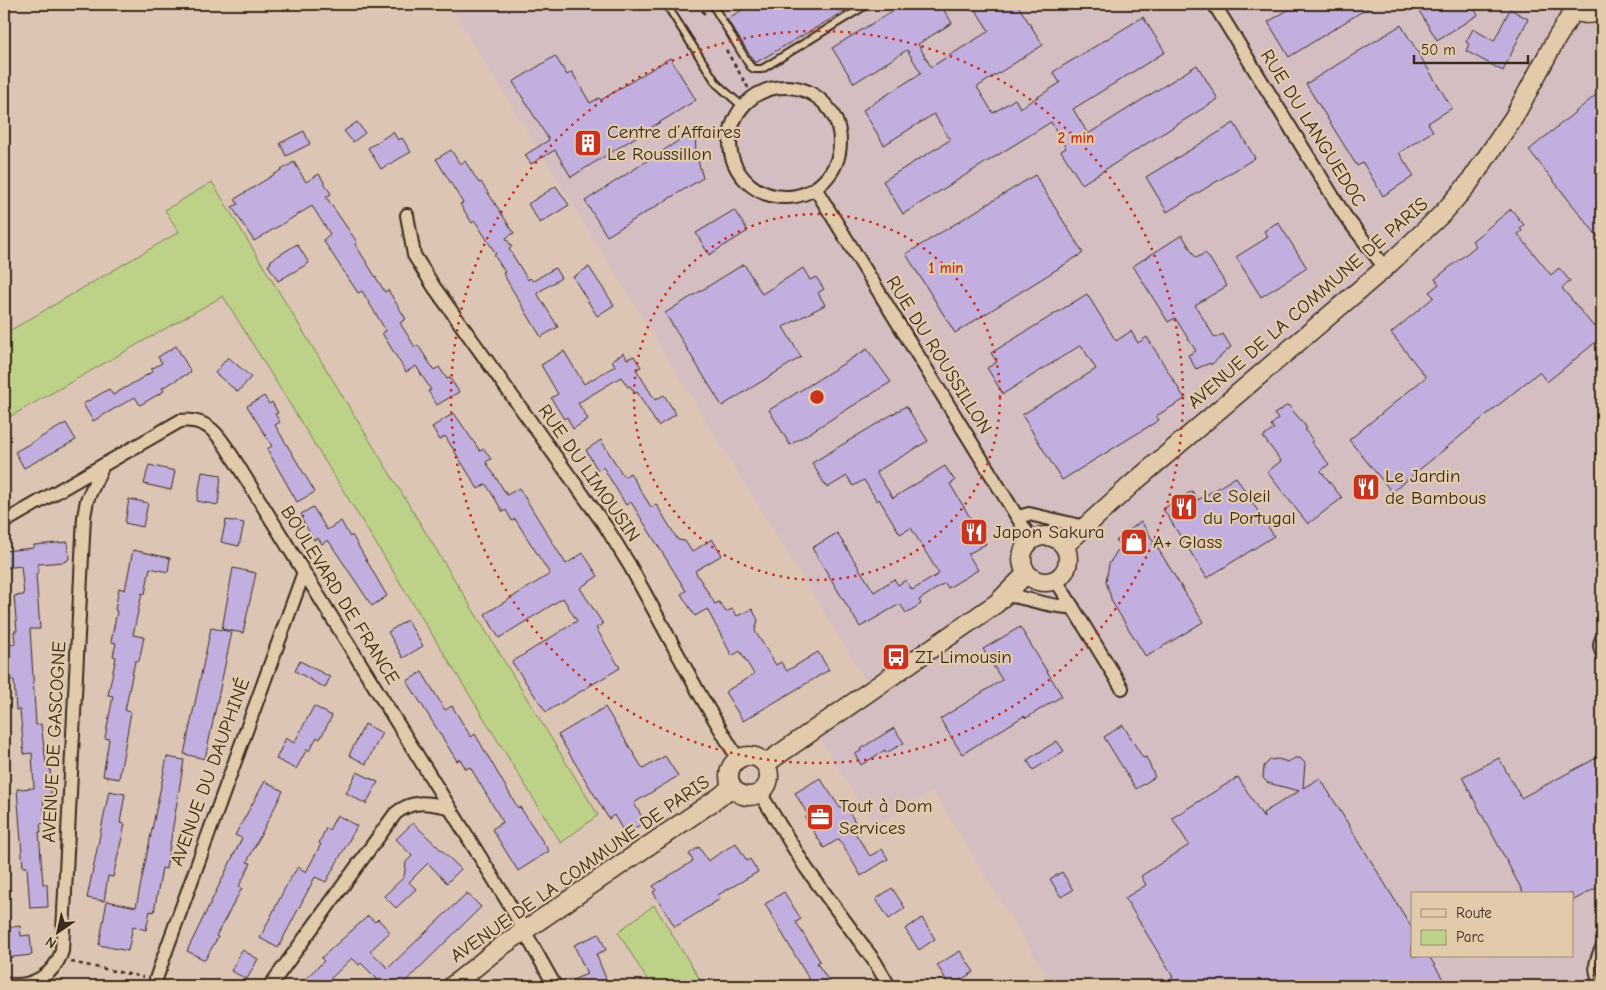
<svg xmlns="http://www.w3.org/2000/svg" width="1606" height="990" font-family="'Comic Neue',sans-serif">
<rect width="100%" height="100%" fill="#dcc5b5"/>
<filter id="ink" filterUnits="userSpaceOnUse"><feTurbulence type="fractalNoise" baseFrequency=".02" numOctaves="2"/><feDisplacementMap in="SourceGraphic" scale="10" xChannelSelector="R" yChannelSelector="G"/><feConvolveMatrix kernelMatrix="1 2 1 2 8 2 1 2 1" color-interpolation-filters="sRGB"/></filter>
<g filter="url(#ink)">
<path fill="#d4bec2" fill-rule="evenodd" d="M449,4H1567L1602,33V986H1053L933,791L874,827L816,732L873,692ZM1412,894H1572V956H1412Z"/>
<path fill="#bdd288" stroke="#7c7e53" d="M212,182L598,815L561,843L223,296L4,420V334L179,232L165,210Z
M654,905L704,986H651L618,932Z"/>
<path fill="#c2afdf" stroke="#3b2a1e" d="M752,4H857L755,63L727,19Z
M904,4H940L952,23L918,44L931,67L989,31L972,4H1017L1043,45L977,87L993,113L1015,99L1020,108L1060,83L1053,72L1143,17L1165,52L1073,109L1088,134L1197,65L1218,99L1082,184L1061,151L1066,148L1051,122L903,214L883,181L950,140L934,114L884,145L863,110L921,73L907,50L854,83L832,48Z
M1298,4H1374L1289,57L1268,22Z
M1415,4H1471L1478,15L1437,40Z
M1510,9L1528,19L1503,71L1466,51L1469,44L1466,42L1473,29L1494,41Z
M1401,25L1452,108L1428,123L1433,131L1399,153L1414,176L1383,196L1363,163L1357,166L1306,84Z
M555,56L567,75L572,72L590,103L599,98L601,100L670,58L696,100L571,177L555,150L531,164L525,155L549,140L513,82Z
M1602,90V242L1529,150Z
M357,122L365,133L353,142L344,131Z
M1234,123L1255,158L1167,212L1146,177Z
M695,130L696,154L703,178L607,236L585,201Z
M304,131L310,144L286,156L280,143Z
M393,132L398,140L402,138L411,152L381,169L368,148Z
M451,150L460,164L465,161L479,183L481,182L514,233L506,238L512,247L509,249L528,280L530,278L533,281L555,268L561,278L537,293L558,327L541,337L509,284L503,273L505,272L494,255L496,254L475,221L472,223L460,204L463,203L436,159Z
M294,162L306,182L319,174L331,194L326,197L357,242L355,244L385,292L388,290L406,319L400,323L415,347L418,345L434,370L439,367L447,379L450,378L459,392L437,405L428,391L431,390L416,366L406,372L382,333L386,331L362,291L358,293L323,240L330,234L312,206L254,241L248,232L232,207L238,204L235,199Z
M1035,175L1083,253L955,333L906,254Z
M556,186L569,205L540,223L528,204Z
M1511,209L1524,225L1520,228L1522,231L1518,234L1551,275L1559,268L1570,281L1562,288L1594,327L1602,319V337L1547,382L1539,372L1392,492L1349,440L1426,377L1391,333L1434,297L1429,292L1439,284L1435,279L1476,246L1472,241Z
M734,210L748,231L709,255L696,233Z
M1278,222L1307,268L1261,297L1236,257L1268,237L1264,231Z
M1182,235L1196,258L1205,253L1208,256L1227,286L1195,305L1215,338L1223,334L1231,347L1211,365L1210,363L1196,369L1188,355L1196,351L1175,318L1168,322L1133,266Z
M297,244L309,263L278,281L268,265L271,263L270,261Z
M744,264L762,294L803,268L810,280L816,277L824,289L818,293L825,305L783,327L801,357L722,406L665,313Z
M589,267L614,305L597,316L573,277Z
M1087,294L1116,341L1131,331L1138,343L1147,337L1185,399L1156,416L1159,420L1062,480L1022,415L1096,369L1081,345L1003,394L987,368L997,362L991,353Z
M176,346L191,372L162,388L164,391L140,405L135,397L93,421L83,404L109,389L113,395L152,372L151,369L162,363L158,357Z
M867,349L891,382L790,445L769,410Z
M564,351L584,384L615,366L612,360L624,353L627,359L634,356L641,367L636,369L655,400L664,395L676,414L658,426L637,392L635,393L630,386L628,387L621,377L578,403L588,419L573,429L567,417L564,419L551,398L558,394L541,365Z
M228,357L251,377L238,392L215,373Z
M264,396L269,404L272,402L278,413L275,414L280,422L275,425L315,492L297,502L267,449L272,446L247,406Z
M1288,405L1304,424L1307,429L1305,430L1313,440L1311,442L1329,464L1321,471L1342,498L1308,524L1267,472L1281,461L1263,437L1274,429L1271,425L1278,419L1274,414Z
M906,406L928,441L876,472L893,498L945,466L955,481L950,484L986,544L968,554L978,570L948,588L945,583L919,600L921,604L906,613L900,604L860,627L812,548L837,533L874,592L894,579L898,585L906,580L912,590L939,574L911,528L900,534L879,499L877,501L864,480L853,486L847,476L827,488L812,463Z
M454,413L480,451L484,449L491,459L486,462L507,495L519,488L566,564L583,553L598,576L580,588L603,624L596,628L620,668L546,712L512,662L577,621L563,598L499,638L485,614L550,574L515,519L512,521L506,510L503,512L486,484L478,489L445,436L440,440L432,427Z
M66,423L76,440L24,468L15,452Z
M601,440L624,477L630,473L651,507L656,504L678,540L685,541L692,552L712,539L722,555L695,571L715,604L719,602L726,612L732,609L737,616L752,609L758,620L755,631L776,665L781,662L787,671L818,652L829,670L743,721L725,692L754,674L740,651L732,656L707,609L695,616L681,594L686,591L631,502L626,505L603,467L598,470L594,464L586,450Z
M149,465L175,471L171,490L144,484Z
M202,472L221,475L218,505L197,501Z
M1236,477L1274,536L1207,578L1163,509L1192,491L1198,500Z
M129,499L148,503L143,527L125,523Z
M313,507L327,530L341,521L350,537L352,535L387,596L372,606L328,540L322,544L318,538L314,540L301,518L303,517L301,514Z
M226,520L244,523L239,546L221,542Z
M1141,521L1203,622L1146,657L1112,602L1106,581L1109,564L1120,546L1116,541Z
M68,542L69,559L64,562L38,564V573L36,574L40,629H30L36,725L41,724L46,764H50L51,794L43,795L45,823L40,824L41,832H39L43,884H47L48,907L30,908L27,867H23L17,789L34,788L32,753L24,754L20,710H16L14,680H6L5,663H9L8,645L15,644L14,631H17L14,596L24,595L21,566L4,568V551L34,548V545Z
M133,550L170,558L168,572L150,568L145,594L142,593L133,635L144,637L139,661H135L125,711L131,712L119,779L103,776L109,739L105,738L113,696L108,695L116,657L113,656L116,643L111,642L117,611L115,610L119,588L125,590Z
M233,568L256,573L243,633L222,629Z
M407,620L423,646L403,658L388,632Z
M1020,627L1062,696L1026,718L1024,716L962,754L940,719L1002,680L983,649Z
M211,628L232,632L205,759L184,754Z
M300,661L330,677L325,688L295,671Z
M422,672L445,710L452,706L471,737L475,734L518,808L520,807L549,851L518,871L492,829L503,822L470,767L466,769L460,759L457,761L407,681Z
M314,706L332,716L320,739L317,737L309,751L307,749L296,769L276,759L286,738L294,743Z
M605,707L643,769L665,756L678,776L634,803L645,822L625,834L614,815L609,819L558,735Z
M365,724L382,733L366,764L349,755Z
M1123,725L1143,758L1146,757L1155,777L1136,789L1104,737Z
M894,728L904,743L886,753L885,750L861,765L855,754L861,751L860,749Z
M1057,741L1064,751L1033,770L1027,760Z
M1602,755V885L1572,901V894H1524L1462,777L1499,758L1521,798Z
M167,757L184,760L166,869L162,868L154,912L150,911L146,930L133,926L128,951L99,945L107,901L136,907Z
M1295,758H1300L1305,763L1303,788L1320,778L1412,928V956H1429L1444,981L1435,986H1157L1173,977L1125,898L1146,885L1141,876L1189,845L1172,818L1238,777L1264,818L1263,813L1299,791L1268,783L1263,778L1264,766L1270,760L1278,759L1288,762Z
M357,772L378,782L366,804L346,793Z
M820,778L840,808L845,805L858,827L853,830L870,856L882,849L888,859L861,876L839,839L824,848L805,818L808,815L795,793Z
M265,781L283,791L247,862L251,863L239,886L242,888L216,936L218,937L205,960L187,951L242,838L235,835Z
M109,791L125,794L120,823L125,824L113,877L108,876L104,901L87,898Z
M337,815L357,826L326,882L315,877L278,948L260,938L288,882L298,867L306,872L321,844L319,843L326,828L329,830Z
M413,823L461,869L447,883L428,863L409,882L416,889L396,908L384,896L404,877L406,862L412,856L396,839Z
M736,843L747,861L750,859L758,872L718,895L720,899L675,927L653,892L656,890L653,886L693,861L689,854L699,847L708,861Z
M1062,872L1073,890L1061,897L1050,879Z
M892,888L905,908L889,919L876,899Z
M784,892L801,919L796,922L820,961L817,963L832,986H813L765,904Z
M467,893L481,907L401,986H384L361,963L359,965L352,958L323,986H298L324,961L321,958L368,916L375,922L378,919L390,932L370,951L388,968Z
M922,918L935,939L919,950L905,929Z
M20,926L21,936L30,935L32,955L4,958V928Z
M599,934L606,950L596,954L609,986H563V984L587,974L574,945Z
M242,950L258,959L247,979L231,971Z
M960,951L974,972L950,986L937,965Z"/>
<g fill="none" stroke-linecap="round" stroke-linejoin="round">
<g stroke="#3b2a1e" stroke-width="10">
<path id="lane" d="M666,4L717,84L742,106
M716,4L715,9L750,66L754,69H762L868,4
M1602,634C1594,643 1597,650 1602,659
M1598,986C1590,968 1592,959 1602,942"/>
</g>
<g stroke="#3b2a1e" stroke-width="16">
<path id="street" d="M1214,4L1345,216L1385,268
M730 142a55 55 0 1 1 110 0a55 55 0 1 1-110 0Z
M815,188L1032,541
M407,215L414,255L434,287L606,527L630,566L699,693L738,759
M1018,517L1029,514L1085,527
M4,522L180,421C207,417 219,435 232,456L508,902L555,986
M1056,580L1122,688
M1004,595C1027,597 1051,608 1073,607
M760,793L806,868L875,962L889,986
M4,984C30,989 54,976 62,951L84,517L87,500L103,465
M157,986L156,979L167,948L304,572
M270,986L395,814C412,799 428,803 448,807"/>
</g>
<g stroke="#3b2a1e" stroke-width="21">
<path id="secondary" d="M1568,4C1578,15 1589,17 1602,9
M1022 559a23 23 0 1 1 46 0a23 23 0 1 1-46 0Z
M1064,546L1132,484L1385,268L1443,213L1469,183L1514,117L1555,41L1574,10
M729 776a20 20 0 1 1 40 0a20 20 0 1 1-40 0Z
M765,764L997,603L1027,573
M452,986L499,948L721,796L732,786"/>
</g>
<path stroke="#3b2a1e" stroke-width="2.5" stroke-dasharray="4 4" stroke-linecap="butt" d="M698,4L705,15
M726,50L753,96
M71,962L143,977"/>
<use href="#lane" stroke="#e2cbab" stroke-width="6"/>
<use href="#street" stroke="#e2cbab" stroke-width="12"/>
<use href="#secondary" stroke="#e2cbab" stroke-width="18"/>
</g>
</g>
<g fill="none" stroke="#c8321e" stroke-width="2.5" stroke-dasharray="2.5 5">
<circle cx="817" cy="397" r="183"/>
<circle cx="817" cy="397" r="366"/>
</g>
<defs>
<g id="building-square" transform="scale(1.4375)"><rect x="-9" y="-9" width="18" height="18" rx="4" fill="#c8321e" stroke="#e2cbab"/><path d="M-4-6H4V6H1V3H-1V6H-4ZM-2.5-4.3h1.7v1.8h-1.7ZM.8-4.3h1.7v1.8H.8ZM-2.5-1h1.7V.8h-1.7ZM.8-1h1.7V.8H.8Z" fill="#fff"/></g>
<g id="restaurant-square" transform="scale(1.4375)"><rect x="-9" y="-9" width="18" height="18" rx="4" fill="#c8321e" stroke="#e2cbab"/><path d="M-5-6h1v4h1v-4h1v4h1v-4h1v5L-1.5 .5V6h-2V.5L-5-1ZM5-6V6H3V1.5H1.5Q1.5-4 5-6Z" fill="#fff"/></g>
<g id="shop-square" transform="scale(1.4375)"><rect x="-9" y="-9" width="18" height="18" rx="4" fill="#c8321e" stroke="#e2cbab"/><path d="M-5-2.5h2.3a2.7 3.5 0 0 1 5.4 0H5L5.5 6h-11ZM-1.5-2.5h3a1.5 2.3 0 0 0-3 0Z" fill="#fff"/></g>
<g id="bus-square" transform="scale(1.4375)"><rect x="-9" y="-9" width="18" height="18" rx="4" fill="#c8321e" stroke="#e2cbab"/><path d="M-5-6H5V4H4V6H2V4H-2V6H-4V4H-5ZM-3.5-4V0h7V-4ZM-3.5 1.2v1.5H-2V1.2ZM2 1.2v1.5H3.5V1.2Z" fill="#fff"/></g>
<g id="office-square" transform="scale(1.4375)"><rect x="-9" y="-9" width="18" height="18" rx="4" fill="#c8321e" stroke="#e2cbab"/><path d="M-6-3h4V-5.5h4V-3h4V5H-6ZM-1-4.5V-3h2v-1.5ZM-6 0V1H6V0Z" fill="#fff"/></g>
</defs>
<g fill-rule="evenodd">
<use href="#building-square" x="588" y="143"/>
<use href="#restaurant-square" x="1366" y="487"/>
<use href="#restaurant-square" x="1184" y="507"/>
<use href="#restaurant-square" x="974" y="532"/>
<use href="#shop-square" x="1134" y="542"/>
<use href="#bus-square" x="896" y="657"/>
<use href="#office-square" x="820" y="817"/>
</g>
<g text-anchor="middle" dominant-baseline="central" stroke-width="4.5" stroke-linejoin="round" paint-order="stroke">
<g font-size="19" fill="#3b2a1e" stroke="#e2cbab">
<text transform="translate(1313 128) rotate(58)">RUE DU LANGUEDOC</text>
<text transform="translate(1308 303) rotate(-41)">AVENUE DE LA COMMUNE DE PARIS</text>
<text transform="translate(939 355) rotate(58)">RUE DU ROUSSILLON</text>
<text transform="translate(589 473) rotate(55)">RUE DU LIMOUSIN</text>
<text transform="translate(340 595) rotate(58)">BOULEVARD DE FRANCE</text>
<text transform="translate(54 742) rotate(-87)">AVENUE DE GASCOGNE</text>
<text transform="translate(210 772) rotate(-70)">AVENUE DU DAUPHINÉ</text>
<text transform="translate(580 869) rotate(-35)">AVENUE DE LA COMMUNE DE PARIS</text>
</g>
<g font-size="19" fill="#3b2a1e" stroke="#e2cbab" text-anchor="start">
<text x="607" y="132">Centre d’Affaires<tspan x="607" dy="22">Le Roussillon</tspan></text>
<text x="1385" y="476">Le Jardin<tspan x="1385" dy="22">de Bambous</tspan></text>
<text x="1203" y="496">Le Soleil<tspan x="1203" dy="22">du Portugal</tspan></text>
<text x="993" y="532">Japon Sakura</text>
<text x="1153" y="542">A+ Glass</text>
<text x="915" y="657">ZI Limousin</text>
<text x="839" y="806">Tout à Dom<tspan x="839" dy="22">Services</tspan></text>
</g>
</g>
<circle cx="817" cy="397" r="8" fill="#c8321e" stroke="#e2cbab" stroke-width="2.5"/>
<g font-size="15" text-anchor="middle" font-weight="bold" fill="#c8321e" stroke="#e2cbab" stroke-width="4.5" stroke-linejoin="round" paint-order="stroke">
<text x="1076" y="143">2 min</text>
<text x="946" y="273">1 min</text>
</g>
<rect width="1606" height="990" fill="none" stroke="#e2cbab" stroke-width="20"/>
<rect x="10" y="10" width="1586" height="970" fill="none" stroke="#3b2a1e" stroke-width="2" filter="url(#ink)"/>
<rect x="1411" y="892" width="162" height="65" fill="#e2cbab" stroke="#9f8b73"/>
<rect x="1421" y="909" width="25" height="8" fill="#e2cbab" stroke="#9f8b73"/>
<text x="1456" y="918" font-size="15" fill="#3b2a1e">Route</text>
<rect x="1421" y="930" width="25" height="15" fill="#bdd288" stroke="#9f8b73"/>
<text x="1456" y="942" font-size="15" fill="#3b2a1e">Parc</text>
<g transform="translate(58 932) rotate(214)" stroke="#e2cbab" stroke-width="4" paint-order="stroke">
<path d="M0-4L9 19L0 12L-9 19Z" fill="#3b2a1e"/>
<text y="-8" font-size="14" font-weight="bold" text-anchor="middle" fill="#3b2a1e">N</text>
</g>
<path d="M1414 55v8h114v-8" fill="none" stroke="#3b2a1e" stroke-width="2.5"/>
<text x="1421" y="55" font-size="15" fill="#3b2a1e" stroke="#e2cbab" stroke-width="4" paint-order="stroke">50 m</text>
</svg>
